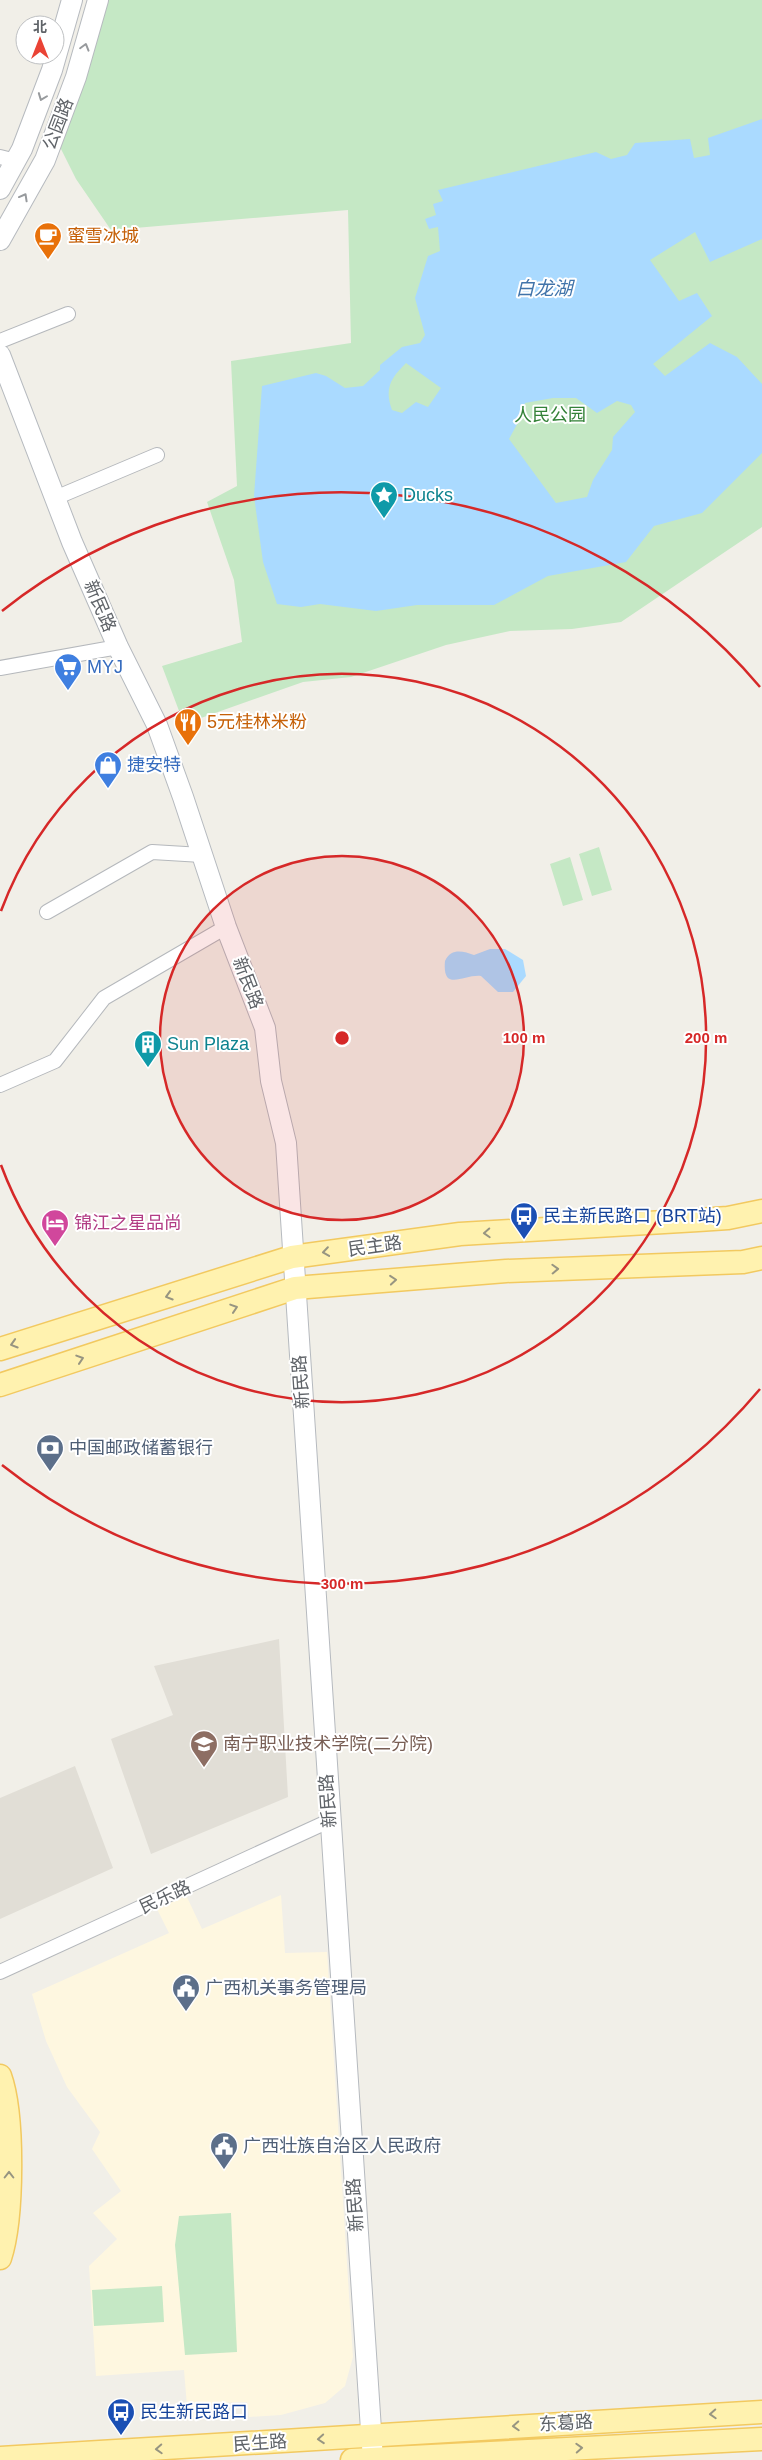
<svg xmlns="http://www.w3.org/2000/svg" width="762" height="2460" font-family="Helvetica,'Noto Sans SC',sans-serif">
<rect width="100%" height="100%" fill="#f1efe8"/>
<path fill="#fef7e0" d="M186,1895L202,1929L281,1895L285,1953L327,1952L353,2357L345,2386L325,2403L281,2415L249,2417L247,2402L212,2403L209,2417L188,2418L184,2370L96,2376L89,2266L117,2239L93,2213L121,2191L92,2149L100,2132L67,2087L46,2041L32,1994L169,1933L157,1909Z"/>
<path fill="#e1ded6" d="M279,1639L288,1797L151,1854L111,1739L173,1715L154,1666Z
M75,1766L113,1868L0,1919V1798Z"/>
<path fill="#c5e8c5" d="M107,0H762V527L621,622L572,629L510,631L446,645L351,677L303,682L184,724L162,666L242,642L234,580L207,502L237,486L231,361L351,343L348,210L111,230L76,179L60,147Z
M599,847L612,890L592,896L579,854Z
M570,857L583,900L563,906L550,864Z
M231,2213L237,2352L185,2355L175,2245L179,2216Z
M162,2286L164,2322L94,2326L92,2290Z"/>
<path fill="#aadaff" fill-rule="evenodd" d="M762,119V239L710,262L695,232L650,260L679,301L697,293L712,316L653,364L665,376L710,343L737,357L762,384V453L702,513L654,526L626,562L548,576L494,605H417L376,611L320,604L301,607L277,604L263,562L254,496L262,386L316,373L326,376L345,388L363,386L380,370V365L402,347L420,343L425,335L415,298L428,256L440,251L438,227L429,229L425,219L436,215L433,204L443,201L438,190L596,152L611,159L627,155L635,143L690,139L694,158L710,155L708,138ZM406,363L441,388L428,407L416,402L402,413L392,410C384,388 391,378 406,363ZM553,398H576L597,413L617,401L631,405L635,412L613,437L612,450L593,480L587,497L556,503L509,439L521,417L525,403Z
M490,949H505L523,960L526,976L513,992H498L481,976C464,974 442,993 445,961C451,948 463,951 474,955Z"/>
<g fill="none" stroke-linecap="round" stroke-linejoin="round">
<g stroke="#b5b8bc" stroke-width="16">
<path id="minor" d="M0,157L16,161
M0,341L68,314
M55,498L157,455
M0,668L118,647
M47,912L152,852L202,855
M0,1085L55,1061L104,998L226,927
M0,1972L329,1821"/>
</g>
<g stroke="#b6babf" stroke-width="22">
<path id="secondary" d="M0,189L22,149L52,70L72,0
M0,240L45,160L76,77L98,0
M0,355L72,542L118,647L157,725L183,797L226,927L265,1028L271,1081L286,1143L373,2460"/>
</g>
<g stroke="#f2c960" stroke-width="25">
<path id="primary" d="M0,1349L292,1257L460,1234L698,1220L728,1218L762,1211
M0,1385L295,1288L506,1271L743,1262L762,1258
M0,2076C14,2115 13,2218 0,2258
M0,2458L762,2412
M352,2460L762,2439"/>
</g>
<use href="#minor" stroke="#fff" stroke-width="14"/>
<use href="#secondary" stroke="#fff" stroke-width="20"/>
<use href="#primary" stroke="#fff2af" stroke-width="22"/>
</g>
<defs><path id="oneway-chevron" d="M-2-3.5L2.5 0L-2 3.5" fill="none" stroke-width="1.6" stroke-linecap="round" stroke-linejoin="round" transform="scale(1.25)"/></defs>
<g stroke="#979a9d">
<use href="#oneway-chevron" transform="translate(85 47) rotate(-74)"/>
<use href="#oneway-chevron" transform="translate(42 97) rotate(111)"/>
<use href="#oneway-chevron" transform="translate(24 197) rotate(-61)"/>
</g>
<g stroke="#979581">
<use href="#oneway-chevron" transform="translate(487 1233) rotate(177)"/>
<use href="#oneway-chevron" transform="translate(326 1252) rotate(172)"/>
<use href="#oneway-chevron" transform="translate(555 1269) rotate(-2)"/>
<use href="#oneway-chevron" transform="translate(393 1280) rotate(-5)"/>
<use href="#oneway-chevron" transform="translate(169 1296) rotate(163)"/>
<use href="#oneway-chevron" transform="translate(234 1308) rotate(-18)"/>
<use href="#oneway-chevron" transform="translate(14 1344) rotate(163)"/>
<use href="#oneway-chevron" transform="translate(80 1359) rotate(-18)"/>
<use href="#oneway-chevron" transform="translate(9 2175) rotate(-90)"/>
<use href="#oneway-chevron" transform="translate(713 2414) rotate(177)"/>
<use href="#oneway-chevron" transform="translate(516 2426) rotate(177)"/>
<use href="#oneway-chevron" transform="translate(321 2439) rotate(176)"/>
<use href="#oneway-chevron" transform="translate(579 2448) rotate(-3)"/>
<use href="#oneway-chevron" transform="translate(159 2449) rotate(177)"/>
</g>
<circle cx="342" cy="1038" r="182" fill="#d62828" fill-opacity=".12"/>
<g fill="none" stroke="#d62828" stroke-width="2.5">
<circle cx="342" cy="1038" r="182"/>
<path d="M1 911A364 364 0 1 1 1 1165"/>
<path d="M760 1389A546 546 0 0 1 2 1465M2 611A546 546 0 0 1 760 687"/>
</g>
<defs>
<g id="cafe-pin" transform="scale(1.4375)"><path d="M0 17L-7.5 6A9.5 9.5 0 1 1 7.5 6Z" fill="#e8710a" stroke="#fff"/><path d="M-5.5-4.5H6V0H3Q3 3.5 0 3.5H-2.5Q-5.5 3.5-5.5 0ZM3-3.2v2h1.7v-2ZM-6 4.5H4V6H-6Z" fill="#fff"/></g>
<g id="sight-pin" transform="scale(1.4375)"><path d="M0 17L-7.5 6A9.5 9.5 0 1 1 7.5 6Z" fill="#0f9aa8" stroke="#fff"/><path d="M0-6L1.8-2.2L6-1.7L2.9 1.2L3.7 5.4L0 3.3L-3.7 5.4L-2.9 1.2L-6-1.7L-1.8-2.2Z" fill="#fff"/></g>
<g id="supermarket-pin" transform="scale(1.4375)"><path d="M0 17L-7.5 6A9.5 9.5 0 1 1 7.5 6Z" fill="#3f7fe0" stroke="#fff"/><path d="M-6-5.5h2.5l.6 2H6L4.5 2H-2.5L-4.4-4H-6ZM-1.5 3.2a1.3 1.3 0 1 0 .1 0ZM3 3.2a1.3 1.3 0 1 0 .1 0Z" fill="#fff"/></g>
<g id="restaurant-pin" transform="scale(1.4375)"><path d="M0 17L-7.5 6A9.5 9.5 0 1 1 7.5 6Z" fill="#e8710a" stroke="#fff"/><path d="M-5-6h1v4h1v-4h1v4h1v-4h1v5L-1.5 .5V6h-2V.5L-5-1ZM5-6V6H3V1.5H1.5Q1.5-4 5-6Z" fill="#fff"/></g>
<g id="shop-pin" transform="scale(1.4375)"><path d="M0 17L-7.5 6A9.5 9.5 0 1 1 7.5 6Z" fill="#3f7fe0" stroke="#fff"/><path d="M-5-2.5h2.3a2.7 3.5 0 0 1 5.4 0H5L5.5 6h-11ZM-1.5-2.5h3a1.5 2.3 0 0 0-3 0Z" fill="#fff"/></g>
<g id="building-pin" transform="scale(1.4375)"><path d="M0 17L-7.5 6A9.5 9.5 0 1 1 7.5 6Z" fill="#0f9aa8" stroke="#fff"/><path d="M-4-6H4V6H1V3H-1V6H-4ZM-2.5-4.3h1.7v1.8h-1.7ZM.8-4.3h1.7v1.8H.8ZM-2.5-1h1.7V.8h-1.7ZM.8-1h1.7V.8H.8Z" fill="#fff"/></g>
<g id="bus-pin" transform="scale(1.4375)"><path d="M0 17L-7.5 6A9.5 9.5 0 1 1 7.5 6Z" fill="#1a4fb4" stroke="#fff"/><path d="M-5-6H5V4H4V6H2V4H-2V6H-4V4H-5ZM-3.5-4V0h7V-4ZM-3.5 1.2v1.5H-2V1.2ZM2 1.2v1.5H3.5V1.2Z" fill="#fff"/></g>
<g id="hotel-pin" transform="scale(1.4375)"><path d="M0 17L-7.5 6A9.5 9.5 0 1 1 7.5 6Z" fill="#d1479c" stroke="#fff"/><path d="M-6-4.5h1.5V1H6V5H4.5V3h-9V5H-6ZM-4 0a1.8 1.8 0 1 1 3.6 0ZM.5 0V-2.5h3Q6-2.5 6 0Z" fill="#fff"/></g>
<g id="bank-pin" transform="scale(1.4375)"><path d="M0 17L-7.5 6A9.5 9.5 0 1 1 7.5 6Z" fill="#5c6f8a" stroke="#fff"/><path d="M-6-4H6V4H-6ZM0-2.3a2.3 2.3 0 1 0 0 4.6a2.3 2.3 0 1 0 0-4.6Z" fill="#fff"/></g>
<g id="university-pin" transform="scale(1.4375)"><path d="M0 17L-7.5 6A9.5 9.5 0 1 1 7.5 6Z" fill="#8d6e63" stroke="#fff"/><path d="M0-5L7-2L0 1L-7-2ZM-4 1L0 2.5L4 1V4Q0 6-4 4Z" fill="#fff"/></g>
<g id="civic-pin" transform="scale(1.4375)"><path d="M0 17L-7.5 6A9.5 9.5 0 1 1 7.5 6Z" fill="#5c6f8a" stroke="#fff"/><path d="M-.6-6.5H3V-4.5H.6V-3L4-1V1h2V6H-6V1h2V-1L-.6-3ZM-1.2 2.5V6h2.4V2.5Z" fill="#fff"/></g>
</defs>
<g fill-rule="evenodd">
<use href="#cafe-pin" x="48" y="236"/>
<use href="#sight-pin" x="384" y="495"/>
<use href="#supermarket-pin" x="68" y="667"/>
<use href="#restaurant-pin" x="188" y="722"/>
<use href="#shop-pin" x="108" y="765"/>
<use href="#building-pin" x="148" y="1044"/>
<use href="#bus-pin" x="524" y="1216"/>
<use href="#hotel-pin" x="55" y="1223"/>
<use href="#bank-pin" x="50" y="1448"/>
<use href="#university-pin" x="204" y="1744"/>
<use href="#civic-pin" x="186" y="1988"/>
<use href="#civic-pin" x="224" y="2146"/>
<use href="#bus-pin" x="121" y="2412"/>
</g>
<g text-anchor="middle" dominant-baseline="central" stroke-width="4" stroke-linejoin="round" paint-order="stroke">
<g font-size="18" fill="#5f6368" stroke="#fff">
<text transform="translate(58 124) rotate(-69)">公园路</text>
<text transform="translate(100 606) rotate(67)">新民路</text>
<text transform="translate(248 983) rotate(69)">新民路</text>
<text transform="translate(375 1246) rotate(-8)">民主路</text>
<text transform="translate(301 1382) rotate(-94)">新民路</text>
<text transform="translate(328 1801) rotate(-94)">新民路</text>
<text transform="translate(165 1897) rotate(-25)">民乐路</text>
<text transform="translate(355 2205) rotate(-94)">新民路</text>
<text transform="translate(566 2423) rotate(-3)">东葛路</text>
<text transform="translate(260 2443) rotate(-4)">民生路</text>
</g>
<g font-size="18" fill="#c56008" stroke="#fff" text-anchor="start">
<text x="67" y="236">蜜雪冰城</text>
<text x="207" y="722">5元桂林米粉</text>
</g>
<g font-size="18" fill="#348238" stroke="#fff">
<text x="550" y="415">人民公园</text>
</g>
<g font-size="18" fill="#0d838f" stroke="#fff" text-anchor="start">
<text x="403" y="495">Ducks</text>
<text x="167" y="1044">Sun Plaza</text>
</g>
<g font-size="18" fill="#366cbe" stroke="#fff" text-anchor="start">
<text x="87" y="667">MYJ</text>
<text x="127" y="765">捷安特</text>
</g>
<g font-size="18" fill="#164399" stroke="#fff" text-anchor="start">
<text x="543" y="1216">民主新民路口 (BRT站)</text>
<text x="140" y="2412">民生新民路口</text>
</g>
<g font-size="18" fill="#b23c85" stroke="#fff" text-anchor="start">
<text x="74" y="1223">锦江之星品尚</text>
</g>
<g font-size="18" fill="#4e5e75" stroke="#fff" text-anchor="start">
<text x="69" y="1448">中国邮政储蓄银行</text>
<text x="205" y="1988">广西机关事务管理局</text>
<text x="243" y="2146">广西壮族自治区人民政府</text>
</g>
<g font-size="18" fill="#785e54" stroke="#fff" text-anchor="start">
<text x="223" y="1744">南宁职业技术学院(二分院)</text>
</g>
<g font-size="19" font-style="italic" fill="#4174aa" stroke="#fff">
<text x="544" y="288">白龙湖</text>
</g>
</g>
<circle cx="342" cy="1038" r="8" fill="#d62828" stroke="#fff" stroke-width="2.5"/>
<g font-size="15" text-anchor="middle" font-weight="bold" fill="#d62828" stroke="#fff" stroke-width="4" stroke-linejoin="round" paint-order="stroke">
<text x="524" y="1043">100 m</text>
<text x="706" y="1043">200 m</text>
<text x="342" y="1589">300 m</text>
</g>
<g transform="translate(40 40)"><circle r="24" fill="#ffffff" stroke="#bfc1c3"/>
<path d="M0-4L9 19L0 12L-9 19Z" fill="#ea4335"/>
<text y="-8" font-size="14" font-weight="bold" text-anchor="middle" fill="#5f6368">北</text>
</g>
</svg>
